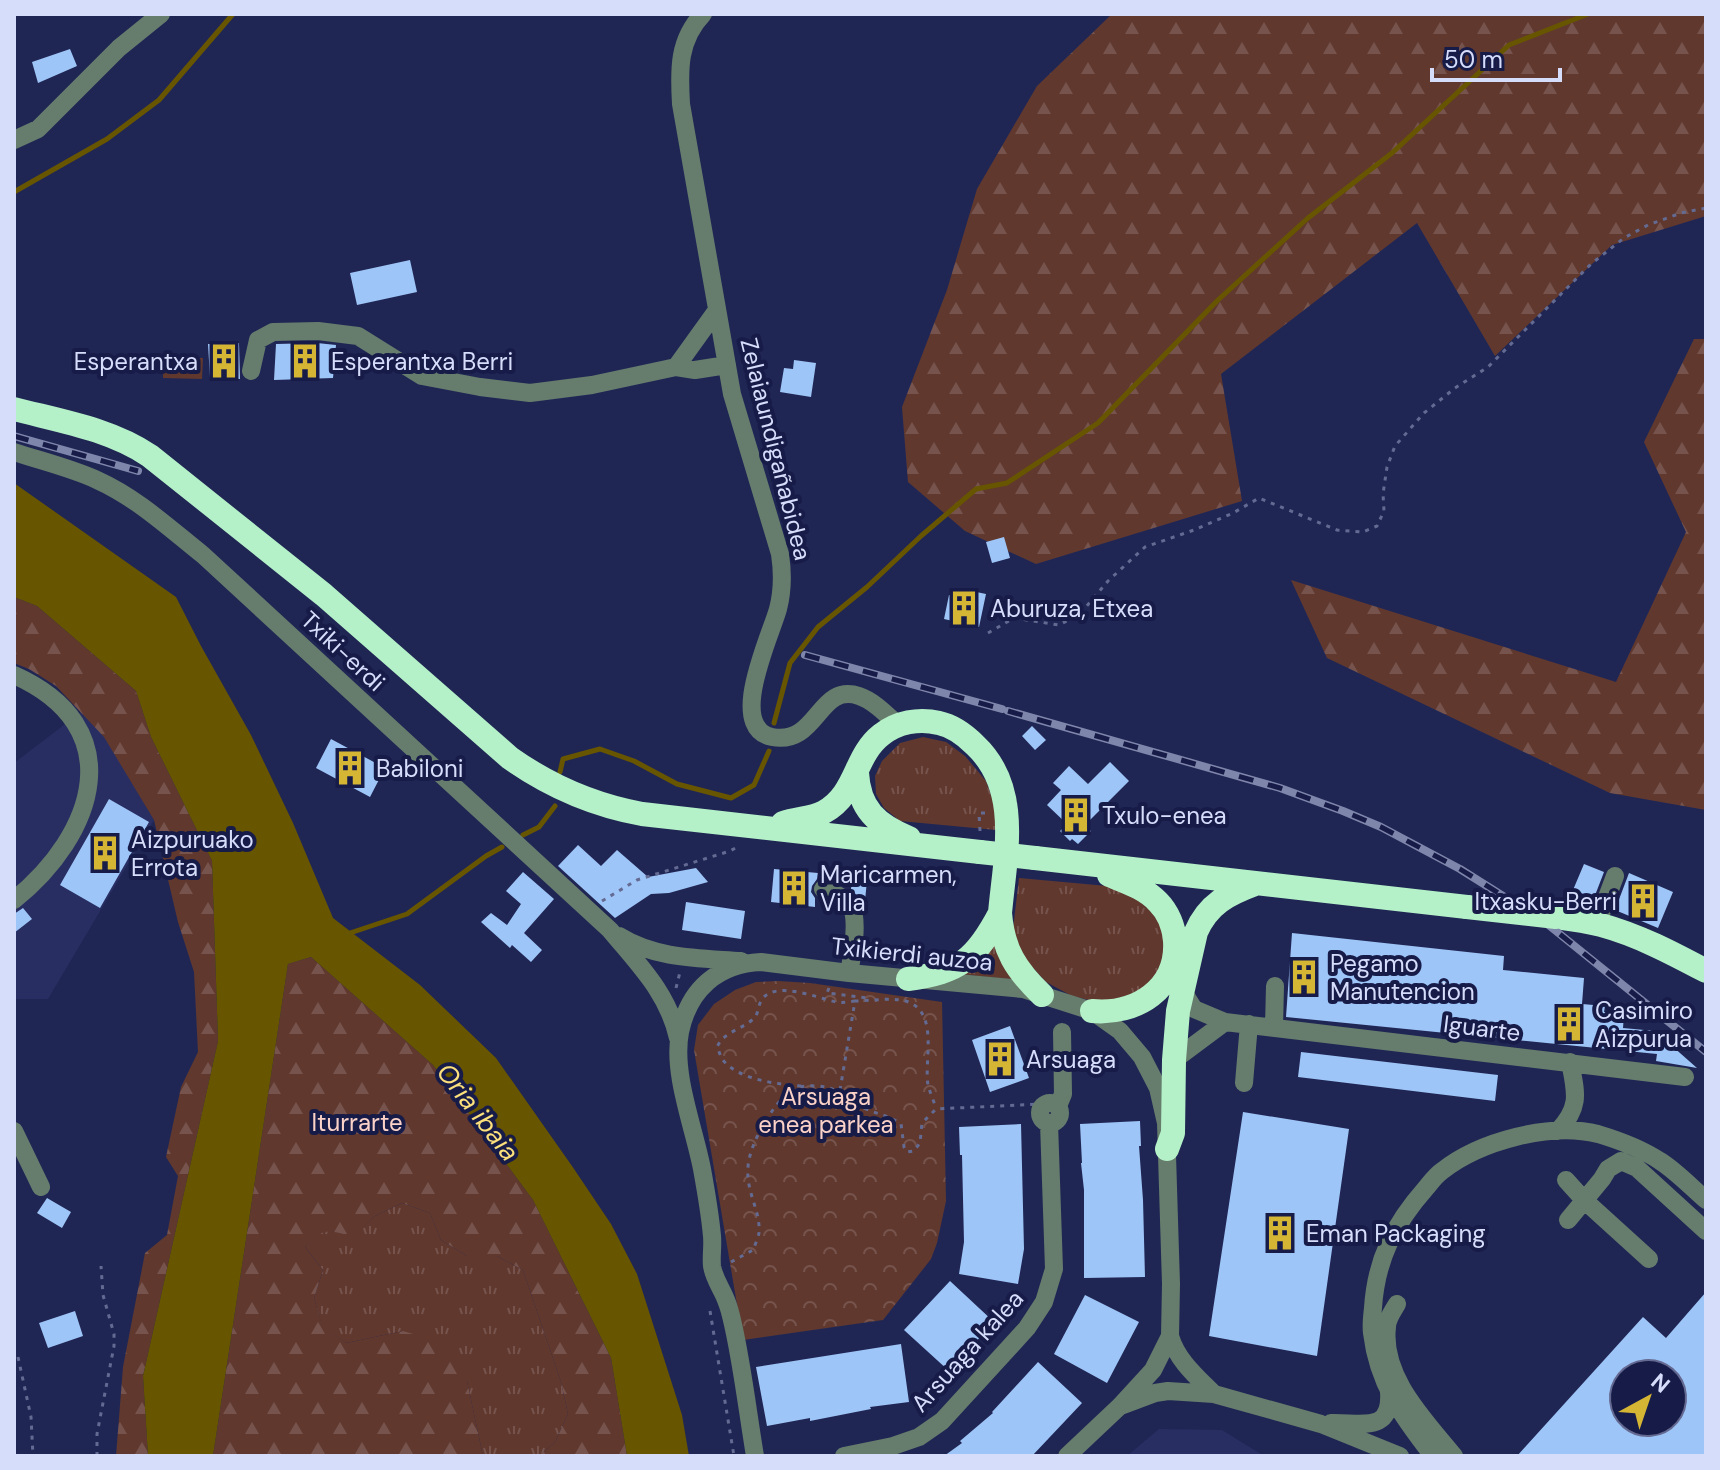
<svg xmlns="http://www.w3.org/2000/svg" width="1720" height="1470" font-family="'DM Sans',sans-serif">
<defs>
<pattern id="grass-tufts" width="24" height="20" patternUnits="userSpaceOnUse" patternTransform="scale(2)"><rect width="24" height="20" fill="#60382e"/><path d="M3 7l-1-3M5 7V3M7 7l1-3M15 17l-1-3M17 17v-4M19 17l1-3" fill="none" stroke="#76544d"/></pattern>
<pattern id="forest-firs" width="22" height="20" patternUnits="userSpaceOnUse" patternTransform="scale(2)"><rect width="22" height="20" fill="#60382e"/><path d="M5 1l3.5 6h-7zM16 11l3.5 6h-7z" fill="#76544d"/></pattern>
<pattern id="park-crowns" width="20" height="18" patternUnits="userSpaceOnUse" patternTransform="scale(2)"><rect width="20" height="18" fill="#60382e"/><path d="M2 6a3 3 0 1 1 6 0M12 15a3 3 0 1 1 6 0" fill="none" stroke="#76544d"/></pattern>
</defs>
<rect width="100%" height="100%" fill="#202654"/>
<path fill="#282e62" d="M81,712L105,737L154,820L48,999H14V763Z
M1159,1429L1222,1430L1264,1456H1127Z"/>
<path fill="url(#grass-tufts)" d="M923,737L946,742L965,756L986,781L995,806L996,830L900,821L884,808L876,794L875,776L882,761L900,743Z
M1019,878L1107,886L1137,898L1155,915L1163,931L1164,954L1157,976L1143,991L1102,1003L1072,996L1046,982L1022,956L1013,929Z
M997,934L1017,980L958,974Z
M402,1203L430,1213L441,1240L467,1256H497L523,1270L561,1382L568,1414L555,1442L539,1456H483L467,1381L403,1331L346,1343L322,1326L314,1298L323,1270L305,1247C323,1224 329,1231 355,1236L375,1216Z"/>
<path fill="url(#forest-firs)" d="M1112,14H1706V216L1612,245L1495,356L1417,223L1221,374L1242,501L1036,564L965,531L908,482L902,407L947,290L977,189L1037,86Z
M1694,339H1706V810L1610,793L1327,658L1291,580L1616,682L1686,532L1644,442Z
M14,597L37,606L136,691L151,737L212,861L218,1041L143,1376L148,1456H116L123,1367L145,1253L167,1235L178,1176L166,1157L181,1087L198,1052L194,972L178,922L154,820L104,737L56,686L29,669L14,663Z
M311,957L433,1065L533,1200L611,1358L627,1456H539L555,1442L568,1414L561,1382L523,1270L497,1256H467L441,1240L430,1213L402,1203L375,1216L355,1237C330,1231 324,1225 305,1247L323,1270L314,1298L322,1325L346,1343L403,1331L430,1339L454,1355L467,1381L483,1456H213L288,964Z"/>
<path fill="url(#park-crowns)" d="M778,981L810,983L942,1002L946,1201L937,1243L931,1259L883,1320L743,1340L694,1050L698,1025L714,1004L735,990L756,982Z"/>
<path fill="#60382e" d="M163,356L203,358L202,379L163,378Z"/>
<path fill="#675500" d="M14,483L176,597L201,646L251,735L293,823L333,918L420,985L496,1058L572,1166L611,1224L637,1274L682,1415L689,1456H627L611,1358L533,1200L433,1065L311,957L288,964L213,1456H148L143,1376L218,1041L212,861L151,737L136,691L37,606L14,597Z"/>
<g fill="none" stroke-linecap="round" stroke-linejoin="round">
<path stroke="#675500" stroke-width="5" d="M14,192L107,139L159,100L233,14
M774,723L790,663L818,627L867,587L921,536L976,489L1007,483L1098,423L1218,300L1308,218L1392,153L1509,45L1588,14
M560,772L563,759L600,749L634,761L677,784L731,798L754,785L769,751
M523,835L539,827L555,806
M347,934L407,914L486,856L502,847"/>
</g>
<path fill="#9ec5f7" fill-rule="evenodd" d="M70,49L77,66L38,83L32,62Z
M410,260L417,292L357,305L350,273Z
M239,343L240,379L210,378L208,344Z
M317,343L336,345L333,378L274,380L276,344Z
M794,360L816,363L811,397L780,392L784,368L793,369Z
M1004,537L1010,558L992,563L986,542Z
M962,589L986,594L979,627L944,619L949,595L960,597Z
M1032,726L1046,740L1035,750L1022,736Z
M331,739L385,768L370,797L316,768Z
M1110,762L1129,781L1085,825L1091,831L1078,844L1072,839L1070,841L1060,831L1067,824L1047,805L1061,790L1053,783L1069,766L1088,784Z
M109,799L149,822L100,908L60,885Z
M578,845L601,866L617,850L648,877L696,868L708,882L669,893L651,894L615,918L558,866Z
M1584,864L1604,872L1594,898L1573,890Z
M853,868L868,870L865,901H862L851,889Z
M774,869L818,873L817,879L812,886L811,892L815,898V907L771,902Z
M523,872L554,899L524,933L542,950L531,962L512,945L510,948L481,922L491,913L507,925L521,904L506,891Z
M1629,873L1673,892L1658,928L1615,910Z
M686,902L745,911L741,939L682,930Z
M23,908L32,919L14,933V914Z
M1292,933L1504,956L1503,970L1584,978L1582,1004L1605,1006L1604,1012L1624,1015L1623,1028L1655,1031L1697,1068L1656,1061L1657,1054L1286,1017Z
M1010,1026L1029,1078L990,1092L972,1040Z
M1301,1052L1498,1075L1495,1101L1298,1077Z
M1243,1112L1349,1129L1317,1356L1209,1336Z
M1140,1121L1141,1146H1139L1143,1200L1145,1277L1084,1278V1190L1081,1163H1082L1080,1124Z
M1021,1124L1024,1249L1018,1284L959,1274L964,1242L962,1155H960L959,1127Z
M47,1198L71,1212L62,1228L37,1213Z
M950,1281L994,1322L949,1371L904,1330Z
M1706,1292V1456H1517L1643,1317L1666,1338ZM1624,1374H1672V1422H1624Z
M1085,1295L1139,1322L1107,1383L1054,1354Z
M75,1311L83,1336L48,1348L39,1323Z
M901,1344L909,1402L870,1407L871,1409L810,1421V1418L767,1426L756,1367Z
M1038,1362L1082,1403L1032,1456H944L962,1443L960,1441L993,1413L992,1412Z"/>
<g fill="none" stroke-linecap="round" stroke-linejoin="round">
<path stroke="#646b93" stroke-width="3" stroke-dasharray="4 6" stroke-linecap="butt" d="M988,633L1014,618L1059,625L1080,614L1108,581L1145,547L1194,530L1233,513L1259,498L1337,530L1363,532L1377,526L1384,511L1383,494L1387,467L1395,446L1424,413L1455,388L1488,367L1591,264L1624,238L1648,225L1681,213L1706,208
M980,831L979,813H985
M602,901L637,880L730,851L739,846
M676,988L680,972
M829,988L827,993L867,998L866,1001
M801,1086C777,1084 738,1080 722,1059C720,1055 719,1051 717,1047C724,1032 740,1030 752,1020C760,1014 757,1005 763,998C778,981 818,998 836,1002C843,1003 849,1002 855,1001
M840,1090L855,1001C872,1001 896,996 911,1003C938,1017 924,1061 928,1085C930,1093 934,1101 936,1109
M731,1262L753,1250C755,1245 758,1238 759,1233C761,1209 743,1189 749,1160C753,1139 772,1106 789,1092C798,1085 814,1085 825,1087C839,1089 849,1101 862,1107C875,1114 889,1115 901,1124L904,1147L907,1152L914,1151L920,1143L922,1123L936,1109L1040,1104
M710,1311L734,1456
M18,1357L31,1417L33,1456
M97,1456V1434L114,1346V1334L103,1295L101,1266"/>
<path stroke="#667d6d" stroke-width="18" d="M703,14C678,40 679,70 681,104L732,394L780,554C783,574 783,590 778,609C771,635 726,728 772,737C818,746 818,682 859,696C874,701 887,715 898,725
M14,140L38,129L119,48L161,14
M676,367L717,310
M251,371L258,340L273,332L318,331L358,336L422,376L480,387L530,393L592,385L676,367L695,370L727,365
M14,452C41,461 71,468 97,480C137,498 169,528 203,555L610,930C639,965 668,993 678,1038
M14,675C131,727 96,834 14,900
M823,889C832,892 845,897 851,906C859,921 852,957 849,973
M1597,924L1615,876
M619,936C656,959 699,958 741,961
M1182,990L1194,1009L1225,1022L1685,1077
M1274,1027L1275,986
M1174,1060L1225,1022
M1244,1083L1249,1024
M1040 1113a10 10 0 1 1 20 0a10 10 0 1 1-20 0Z
M1058,1106L1063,1094L1062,1032
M14,1131L41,1187
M1558,1131C1581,1106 1576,1093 1570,1062
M1566,1180L1584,1200L1649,1259
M1568,1220L1602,1179L1608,1169L1621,1161L1637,1168L1706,1231
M1397,1304C1393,1311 1387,1319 1387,1327C1381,1377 1425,1420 1454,1456
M1170,1336C1177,1360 1196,1376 1214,1394
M1123,1405L1155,1393L1168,1391L1214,1394L1321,1424L1400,1456
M1331,1423C1361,1422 1392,1434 1389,1392
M755,1456C748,1414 743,1371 734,1329C732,1320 730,1309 726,1300C722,1289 714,1279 712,1266C711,1256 713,1246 712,1236C710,1214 706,1191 702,1169C694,1127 672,1074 680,1032C689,989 718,964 761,962L849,973L1023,989L1092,1011L1120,1031L1142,1057L1158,1088L1166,1123L1171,1284L1170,1336L1153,1370L1120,1406L1067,1456
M844,1456L893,1446L919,1437L942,1421L1027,1328L1044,1302L1054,1269L1049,1123
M1433,1456C1402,1416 1378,1384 1372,1333C1371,1325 1372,1316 1373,1308C1376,1260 1394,1224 1426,1188C1431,1182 1436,1175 1442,1171C1480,1141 1551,1122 1598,1134C1618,1140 1642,1149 1660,1161C1676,1171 1691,1187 1706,1200"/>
<path stroke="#b5f1c8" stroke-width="24" d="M14,409C60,421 110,429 150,456L324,595L510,758C551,787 593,805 642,814L980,852
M857,773C859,809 877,825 909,838
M783,823C797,818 811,819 824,812C857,794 854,756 881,735C897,722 919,718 939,723C953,726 964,734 975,745C1022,789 1005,856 1000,913C1003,950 1016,970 1042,995
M1035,858L1467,907
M1556,917C1571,919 1586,921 1601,925C1638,935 1672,953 1706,971
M908,979C960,972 976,959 1000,913
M1092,1011C1136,1015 1178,989 1175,941C1174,927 1168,912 1158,902C1145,888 1126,882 1109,875
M1167,1149L1173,1133L1174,1060L1178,1011L1196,932C1208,904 1228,894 1255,884"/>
<g stroke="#7f86ab" stroke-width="8">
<path id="rail" d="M14,436L138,471
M805,655L1002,709
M1008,711L1280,788L1343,811L1381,827L1460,869L1546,923L1706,1052"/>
</g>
<use href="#rail" stroke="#171b48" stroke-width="5" stroke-dasharray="15" stroke-linecap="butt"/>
<path stroke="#b5f1c8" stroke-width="24" d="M980,852L1035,858
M1467,907L1556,917"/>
</g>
<defs>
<g id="building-bare" transform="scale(2.76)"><path d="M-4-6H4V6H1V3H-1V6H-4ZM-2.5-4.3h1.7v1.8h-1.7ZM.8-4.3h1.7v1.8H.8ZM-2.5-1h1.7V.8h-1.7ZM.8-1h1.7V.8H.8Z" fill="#d5b534" stroke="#171b48" stroke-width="2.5" paint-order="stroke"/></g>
</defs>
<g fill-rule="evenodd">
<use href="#building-bare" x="224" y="361"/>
<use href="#building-bare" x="305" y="361"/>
<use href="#building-bare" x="964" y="608"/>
<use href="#building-bare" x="350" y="768"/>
<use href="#building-bare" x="1076" y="815"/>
<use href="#building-bare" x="105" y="853"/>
<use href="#building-bare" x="794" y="888"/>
<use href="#building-bare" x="1643" y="901"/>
<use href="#building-bare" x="1304" y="977"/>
<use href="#building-bare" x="1569" y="1024"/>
<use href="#building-bare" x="1000" y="1059"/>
<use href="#building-bare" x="1280" y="1233"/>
</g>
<g text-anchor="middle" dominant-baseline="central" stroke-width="8" stroke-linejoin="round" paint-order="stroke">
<g font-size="24" fill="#d6ddfb" stroke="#171b48" text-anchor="start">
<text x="198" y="361" text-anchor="end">Esperantxa</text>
<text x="331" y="361">Esperantxa Berri</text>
<text x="990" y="608">Aburuza, Etxea</text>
<text x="376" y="768">Babiloni</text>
<text x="1102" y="815">Txulo-enea</text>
<text x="131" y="839">Aizpuruako<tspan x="131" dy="28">Errota</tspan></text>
<text x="820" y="874">Maricarmen,<tspan x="820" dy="28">Villa</tspan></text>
<text x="1617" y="901" text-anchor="end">Itxasku-Berri</text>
<text x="1330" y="963">Pegamo<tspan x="1330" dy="28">Manutencion</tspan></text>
<text x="1595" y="1010">Casimiro<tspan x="1595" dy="28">Aizpurua</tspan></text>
<text x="1026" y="1059">Arsuaga</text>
<text x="1306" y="1233">Eman Packaging</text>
</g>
<g font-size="24" fill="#d6ddfb" stroke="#171b48">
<text transform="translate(776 449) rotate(76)">Zelaiaundigañabidea</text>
<text transform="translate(343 651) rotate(43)">Txiki-erdi</text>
<text transform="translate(912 954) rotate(6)">Txikierdi auzoa</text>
<text transform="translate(1482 1028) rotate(7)">Iguarte</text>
<text transform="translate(967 1351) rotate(-48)">Arsuaga kalea</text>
</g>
<g font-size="24" fill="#fbd2c7" stroke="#171b48">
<text x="826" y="1096">Arsuaga<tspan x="826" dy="28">enea parkea</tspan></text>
<text x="357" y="1122">Iturrarte</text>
</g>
<g font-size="26" font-style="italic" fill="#fbe07c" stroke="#171b48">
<text transform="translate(478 1112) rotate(52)">Oria ibaia</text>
</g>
</g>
<rect width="1720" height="1470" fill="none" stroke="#d6ddfb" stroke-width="32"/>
<g transform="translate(1648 1398) rotate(40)"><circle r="38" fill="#171b48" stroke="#636990" stroke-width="2"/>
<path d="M0-6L14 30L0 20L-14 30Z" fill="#d5b534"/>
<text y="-12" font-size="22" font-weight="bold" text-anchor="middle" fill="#d6ddfb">N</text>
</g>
<path d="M1432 68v12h128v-12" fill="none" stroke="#d6ddfb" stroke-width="4"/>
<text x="1444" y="68" font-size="24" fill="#d6ddfb" stroke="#171b48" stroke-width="6" paint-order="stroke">50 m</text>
</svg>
